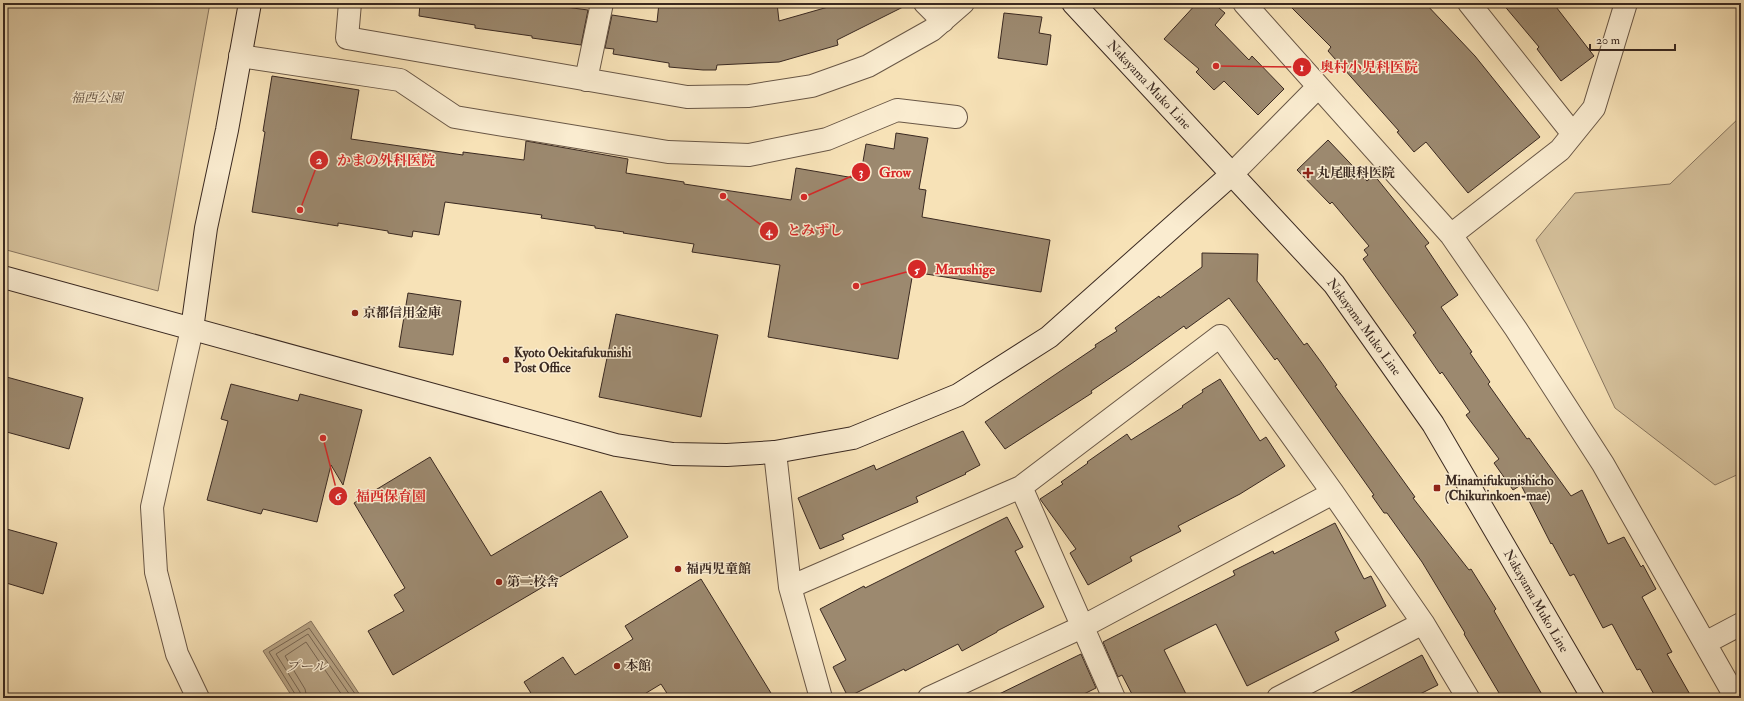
<svg xmlns="http://www.w3.org/2000/svg" width="1744" height="701" font-family="'IM FELL Double Pica','Noto Serif JP',serif">
<rect width="100%" height="100%" fill="#f7e2b7"/>
<filter id="stains"><feTurbulence type="fractalNoise" baseFrequency=".005" numOctaves="4"/><feColorMatrix values="0 0 0 0 .2 0 0 0 0 .09 0 0 0 0 .02 0 0 0 .5 -.17"/></filter>
<radialGradient id="worn" r=".72"><stop offset=".6" stop-color="#630" stop-opacity="0"/><stop offset="1" stop-color="#630" stop-opacity=".3"/></radialGradient>
<path fill="#d7c39e" stroke="#887660" d="M3,3H210L158,291L3,249Z
M1741,116V473L1715,485L1615,408L1536,240L1575,193L1670,184Z"/>
<path fill="#b7a384" stroke="#85725c" d="M311,621L362,698H293L263,651Z"/>
<g fill="none" stroke-linecap="round" stroke-linejoin="round">
<path stroke="#786652" stroke-width="1" d="M296,698L295,694L269,652L309,628L358,698
M301,698L300,692L276,654L308,634L352,698
M307,698L305,689L285,656L306,642L344,698"/>
</g>
<path fill="#9c896f" stroke="#3a2921" d="M420,3H535L588,10L581,45L532,38V36L475,28V25L419,16Z
M659,3H777L779,21L842,3H911L837,40L838,45L779,62L717,65L716,70H703L669,67V63L613,54L614,49L605,48L612,15L657,22Z
M1197,3H1213L1225,13L1215,25L1249,60L1252,56L1284,89L1258,115L1224,81L1214,90L1196,72L1199,69L1164,39Z
M1287,3H1425L1475,56L1540,137L1468,193L1426,142L1414,152L1397,132L1399,131L1328,51L1331,47Z
M1502,3H1553L1594,56L1561,81L1537,49L1539,47Z
M1004,13L1042,17L1039,33L1051,35L1047,65L998,58Z
M272,76L359,90L351,139L463,155V152L524,160L526,141L628,159L626,173L684,182V184L791,200L796,168L860,179L866,144L894,149L896,133L928,138L919,189L926,190L922,217L1050,240L1041,292L913,272L898,359L768,337L780,265L692,252L694,244L623,233L624,232L595,228V226L541,218L542,215L445,202L439,235L413,231L412,237L388,233V231L338,223V226L252,212L265,132L263,131Z
M1328,140L1367,181L1374,175L1429,243L1425,246L1458,295L1441,307L1472,352L1470,353L1490,382L1488,384L1527,439L1529,438L1571,496L1582,490L1608,544L1624,537L1641,567L1643,565L1656,589L1642,597L1672,652L1667,654L1692,698H1656L1640,669L1637,670L1612,624L1603,628L1574,574L1570,576L1552,543L1551,544L1521,485L1513,490L1494,463L1499,459L1466,415L1470,412L1442,372L1440,374L1413,335L1416,333L1363,259L1368,255L1364,250L1369,246L1332,202L1330,204L1297,170Z
M1202,253L1258,254L1257,281L1304,345L1307,343L1321,362L1337,385L1335,386L1415,497L1413,498L1469,570L1471,569L1496,609L1494,611L1544,698H1502L1464,634L1465,633L1422,562L1387,513H1384L1372,496L1374,495L1277,358L1275,360L1229,298L1186,329L1184,326L1131,364L1091,391L1092,393L1005,449L985,422L1096,347L1095,345L1117,331L1115,328L1159,296L1160,298L1202,267Z
M408,293L461,301L453,355L399,347Z
M616,314L718,335L701,417L599,397Z
M3,376L83,398L69,449L3,431Z
M1220,379L1260,441L1266,437L1285,466L1240,494L1178,526L1181,531L1130,557L1132,561L1088,585L1070,553L1076,549L1040,499L1063,484L1061,482L1088,463L1087,462L1127,434L1131,440L1183,407L1182,406L1203,392L1202,390Z
M231,384L298,401L300,394L362,410L343,485L331,465L317,522L263,509L261,514L207,500L228,421L221,419Z
M963,431L980,465L965,473L966,474L916,497L918,502L842,535L844,539L820,549L798,498L874,465L876,470Z
M430,457L491,556L601,491L628,537L393,675L368,631L404,611L394,595L405,588L354,503Z
M1007,517L1023,547L1015,551L1044,607L997,631V632L962,651L958,644L905,671L904,669L848,697L833,667L846,660L820,609L864,586L865,588Z
M1335,523L1364,579L1371,576L1386,606L1335,632L1339,640L1247,686L1216,624L1164,650L1188,698H1134L1122,675L1118,677L1103,642L1235,575L1233,571L1273,551L1274,554Z
M3,528L57,543L43,594L3,582Z
M701,579L774,698H670L661,684L638,698H534L524,682L563,657L575,675L633,639L625,626Z
M1081,654L1096,688L1076,698H991Z
M1422,655L1438,685L1412,698H1341Z"/>
<g fill="none" stroke-linecap="round" stroke-linejoin="round">
<g stroke="#695746" stroke-width="24">
<path id="street" d="M350,3L347,38L687,97L749,96L812,86L868,66L932,30L963,3
M925,3L943,21
M1244,3L1451,235L1516,329L1603,464L1736,698
M1469,3L1573,134
M240,56L400,80L455,117L668,152L749,155L827,139L897,110L956,117
M586,80L602,3
M1232,174L1318,87
M1451,235L1560,150L1594,108L1626,3
M192,329L152,507L156,572L177,654L198,698
M775,452L790,587L821,698
M1021,487L1114,698
M790,587L1021,487L1220,336L1333,493L1423,623L1468,698
M1705,643L1741,624
M929,698L1082,627L1333,493
M1278,698L1423,623"/>
</g>
<g stroke="#3a2921" stroke-width="24">
<path id="secondary" d="M1073,3L1334,284L1433,424L1593,698
M3,277L616,445L673,454L727,455L775,452L853,438L958,395L1049,337L1232,174
M192,329L206,228L227,130L250,3"/>
</g>
<use href="#street" stroke="#faecd0" stroke-width="22"/>
<use href="#secondary" stroke="#faecd0" stroke-width="22"/>
</g>
<g fill="#8f2418" stroke="#faecd0" stroke-width="1.5">
<path d="M1306 167h4v4h4v4h-4v4h-4v-4h-4v-4h4z"/>
<circle cx="355" cy="313" r="4"/>
<circle cx="506" cy="360" r="4"/>
<rect x="1433" y="484" width="8" height="8" rx="2"/>
<circle cx="678" cy="569" r="4"/>
<circle cx="499" cy="582" r="4"/>
<circle cx="617" cy="666" r="4"/>
</g>
<g text-anchor="middle" dominant-baseline="central" stroke-width="3" stroke-linejoin="round" paint-order="stroke">
<g font-size="13" fill="#3a2921" stroke="#faecd0">
<text transform="translate(1149 85) rotate(47)">Nakayama Muko Line</text>
<text transform="translate(1364 327) rotate(54)">Nakayama Muko Line</text>
<text transform="translate(1536 601) rotate(60)">Nakayama Muko Line</text>
</g>
<g font-size="13" font-style="italic" fill="#615040" stroke="#faecd0">
<text x="97" y="98">福西公園</text>
</g>
<g font-size="13" font-weight="bold" fill="#3a2921" stroke="#faecd0" text-anchor="start">
<text x="1317" y="173">丸尾眼科医院</text>
<text x="363" y="313">京都信用金庫</text>
<text x="514" y="353">Kyoto Oekitafukunishi<tspan x="514" dy="15">Post Office</tspan></text>
<text x="1445" y="481">Minamifukunishicho<tspan x="1445" dy="15">(Chikurinkoen-mae)</tspan></text>
<text x="686" y="569">福西児童館</text>
<text x="507" y="582">第二校舎</text>
<text x="625" y="666">本館</text>
</g>
<g font-size="14" font-style="italic" fill="#604e3f" stroke="#faecd0">
<text x="306" y="666">プール</text>
</g>
</g>
<path fill="none" stroke="#d62828" stroke-width="1.5" d="M1216 66L1302 67M300 210L319 160M804 197L861 172M723 196L769 231M856 286L917 269M323 438L338 496"/>
<g fill="#d62828" stroke="#faecd0" stroke-width="1.5">
<circle cx="1216" cy="66" r="4"/>
<circle cx="300" cy="210" r="4"/>
<circle cx="804" cy="197" r="4"/>
<circle cx="723" cy="196" r="4"/>
<circle cx="856" cy="286" r="4"/>
<circle cx="323" cy="438" r="4"/>
<circle cx="1302" cy="67" r="10"/>
<circle cx="319" cy="160" r="10"/>
<circle cx="861" cy="172" r="10"/>
<circle cx="769" cy="231" r="10"/>
<circle cx="917" cy="269" r="10"/>
<circle cx="338" cy="496" r="10"/>
</g>
<g font-size="12" text-anchor="middle" font-weight="bold" fill="#fff">
<text x="1302" y="71">1</text>
<text x="319" y="164">2</text>
<text x="861" y="176">3</text>
<text x="769" y="235">4</text>
<text x="917" y="274">5</text>
<text x="338" y="500">6</text>
</g>
<g font-size="14" text-anchor="middle" font-weight="bold" fill="#d62828" stroke="#faecd0" stroke-width="3" stroke-linejoin="round" paint-order="stroke">
<text x="1369" y="72">奥村小児科医院</text>
<text x="386" y="165">かまの外科医院</text>
<text x="895" y="177">Grow</text>
<text x="815" y="235">とみずし</text>
<text x="965" y="274">Marushige</text>
<text x="391" y="501">福西保育園</text>
</g>
<rect width="1744" height="701" fill="none" stroke="#f7e2b7" stroke-width="16"/>
<rect x="4" y="4" width="1736" height="693" fill="none" stroke="#3a2921" stroke-width="2"/>
<rect x="8" y="8" width="1728" height="685" fill="none" stroke="#3a2921"/>
<path d="M1590 44v6h85v-6" fill="none" stroke="#3a2921" stroke-width="2"/>
<text x="1596" y="44" font-size="12" fill="#3a2921" stroke="#faecd0" stroke-width="3" paint-order="stroke">20 m</text>
<rect width="100%" height="100%" filter="url(#stains)"/>
<rect width="100%" height="100%" fill="url(#worn)"/>
</svg>
